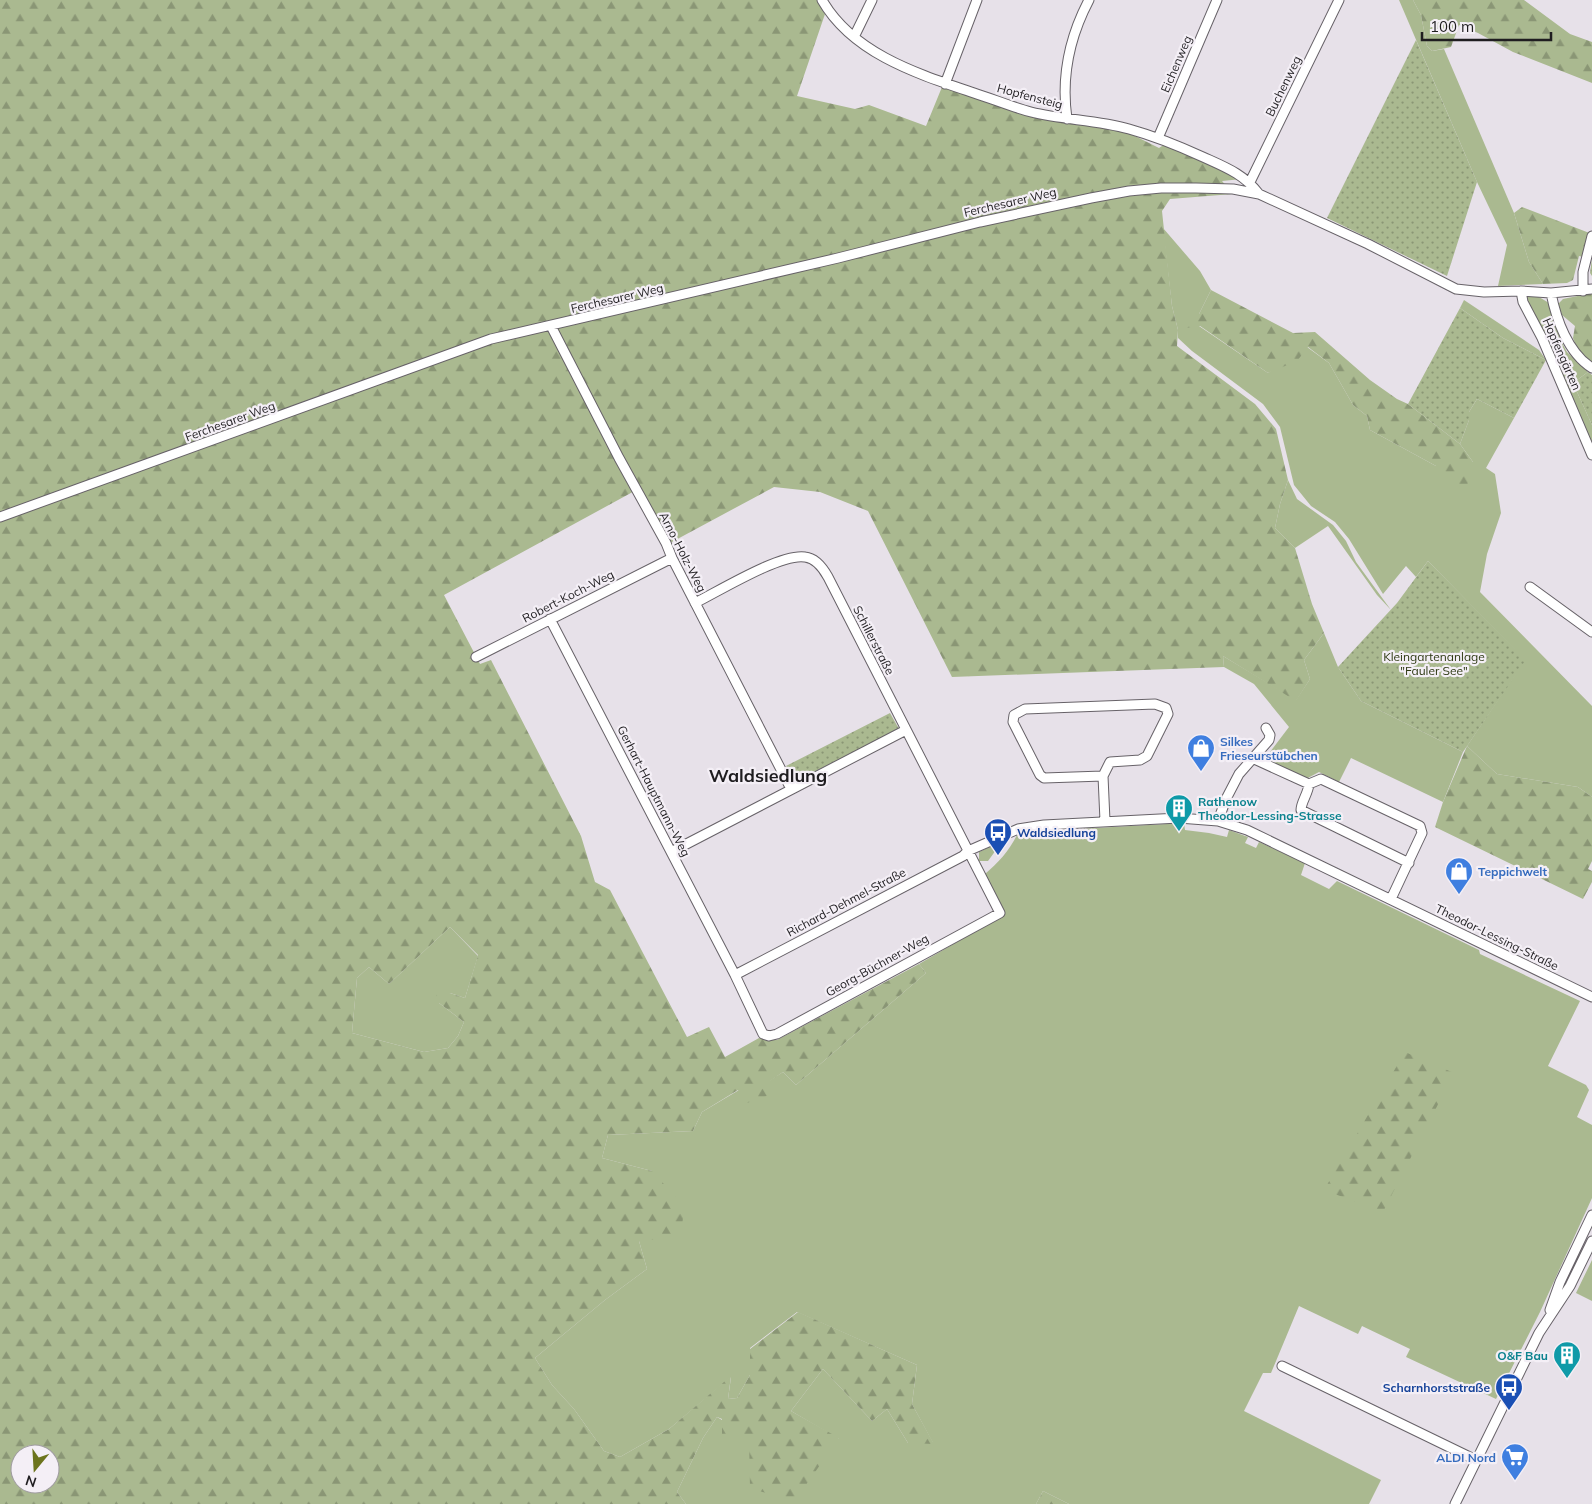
<svg xmlns="http://www.w3.org/2000/svg" width="1592" height="1504" font-family="Mulish,sans-serif">
<defs>
<pattern id="forest-firs" width="22" height="20" patternUnits="userSpaceOnUse" patternTransform="scale(1.25)"><rect width="22" height="20" fill="#aab990"/><path d="M5 1l3.5 6h-7zM16 11l3.5 6h-7z" fill="#8a9675"/></pattern>
<pattern id="park-dots" width="8" height="8" patternUnits="userSpaceOnUse" patternTransform="scale(1.25)"><rect width="8" height="8" fill="#aab990"/><path d="M2 2h.1M6 6h.1" fill="none" stroke="#8a9675" stroke-width="1.8" stroke-linecap="round"/></pattern>
</defs>
<rect width="100%" height="100%" fill="#e7e1e9"/>
<path fill="#aab990" d="M1399,0H1413L1421,15L1427,46L1432,51L1444,49L1514,213L1529,262L1543,284L1498,286L1507,245L1477,182Z
M1163,228L1200,271L1211,290L1199,314V326L1268,373L1307,347L1329,363L1353,405L1367,416L1370,430L1436,466L1473,462L1460,444L1469,420V412L1477,399L1514,418L1486,468L1495,474L1501,513L1487,554L1480,592L1592,706V797L1578,787L1497,774L1467,746L1525,660L1428,561L1416,577L1406,566L1383,594L1349,539L1335,522L1311,506L1294,485L1280,427L1263,404L1192,351L1178,338V330L1172,306Z
M1526,296L1539,297L1549,303L1561,341L1567,352L1588,372L1573,383L1592,425V449L1537,319L1525,299Z
M1464,300L1539,350L1546,360L1503,338L1460,308Z
M1288,480L1297,499L1333,525L1346,541L1356,562L1391,610L1377,595L1328,526L1295,548L1275,528L1280,504Z
M1324,633L1338,667L1361,701L1463,752L1443,802L1351,758L1339,782L1319,772L1306,779L1264,760L1289,727L1254,684L1224,667L1223,656L1296,700L1310,679L1304,660Z
M1184,823L1185,830L1209,833L1227,837L1229,830L1248,837L1245,843L1256,848L1259,842L1305,863L1301,875L1329,889L1337,881L1479,950L1480,954L1580,1001L1548,1066L1586,1085L1589,1090L1577,1117L1592,1125V1198L1540,1312L1496,1399L1406,1357L1410,1349L1362,1326L1358,1334L1299,1306L1271,1373H1263L1244,1411L1381,1480L1369,1504H1069L1043,1491L1036,1504H686L677,1492L703,1438L717,1417L749,1436L839,1439L791,1411L823,1369L872,1421L887,1409L908,1443H933L912,1404L917,1365L797,1312L750,1348V1375L737,1398L728,1399L731,1377L669,1429L620,1457L604,1451L574,1409L552,1385L535,1358L605,1300L647,1269L639,1241L652,1171L602,1158L608,1135L693,1131L702,1112L739,1090L769,1081L783,1072L796,1085L926,973L919,964L1000,917L985,874C998,863 1009,851 1017,835L1042,831Z
M998,843L996,850L988,861H979V852Z
M450,927L478,956L465,998L450,993L439,1003L464,1022L458,1036L448,1048L424,1052L352,1033L357,978L369,967L389,984Z
M1592,1260V1301L1576,1293Z"/>
<path fill="url(#forest-firs)" fill-rule="evenodd" d="M0,0H817L825,14L797,96L855,109L869,105L926,126L942,87L1026,115L1127,132L1159,148L1165,144L1242,179L1222,181L1233,194L1170,199L1162,211L1172,306L1178,330L1177,346L1255,404L1276,429L1288,480L1280,504L1275,528L1295,548L1312,604L1324,633L1304,660L1310,679L1296,701L1223,656L1224,667L952,677L868,511L820,492L774,487L670,543L640,488L444,595L480,664L491,660L581,836L595,882L610,890L687,1037L709,1027L725,1057L759,1038L777,1040L919,964L926,973L796,1085L783,1072L770,1081V1095L747,1103L738,1090L702,1112L693,1131L608,1135L602,1158L652,1171L685,1207L680,1236L639,1241L647,1269L605,1300L535,1358L552,1385L574,1409L604,1451L620,1457L669,1429L731,1376L728,1399L737,1398L750,1375V1349L798,1312L917,1365L912,1404L934,1444L908,1443L887,1409L872,1421L823,1369L791,1411L839,1438L794,1502L750,1488L749,1436H722V1419L717,1417L703,1438L677,1492L686,1504H0ZM450,927L478,955L465,998L450,993L436,994L439,1003L464,1022L458,1036L448,1048L424,1052L352,1033L357,978L369,967L389,984ZM20,1454H50V1484H20Z
M1413,0H1524L1570,34L1592,42V83L1513,52L1478,33L1459,25L1451,47L1432,51L1427,46L1421,15Z
M1522,207L1592,234V276L1590,273L1592,259L1579,256L1573,280L1567,283L1543,284L1529,262L1514,213Z
M1211,290L1293,333L1315,332L1370,380L1397,399L1408,404L1460,444L1473,462L1466,491L1446,487L1436,466L1370,430L1367,416L1353,405L1329,363L1308,347L1297,361L1268,373L1200,326L1186,328L1184,318L1199,314Z
M1592,293V362L1579,353L1573,338L1575,326L1562,315L1558,304L1563,299Z
M1467,746L1497,774L1578,787L1592,797V861L1588,869L1592,871V882L1583,899L1435,827L1443,802Z
M1405,1052L1454,1073L1383,1212L1324,1190Z
M1043,1491L1069,1504H1036Z"/>
<path fill="url(#park-dots)" d="M1416,40L1477,182L1447,276L1327,218Z
M1460,308L1503,338L1546,360L1514,418L1477,399L1469,412V420L1460,444L1408,404Z
M1588,372L1592,375V425L1573,383Z
M1428,561L1526,660L1463,752L1361,701L1338,667L1397,603Z
M890,713L899,729L794,782L786,766Z"/>
<g fill="none" stroke-linecap="round" stroke-linejoin="round">
<g stroke="#676268" stroke-width="11">
<path id="minor" d="M822,0C853,54 918,74 974,93C993,99 1012,107 1031,112C1063,120 1097,120 1129,129C1154,136 1179,146 1203,157C1225,167 1244,174 1259,194
M854,37L872,0
M945,84L977,0
M1067,119C1061,77 1069,38 1089,0
M1158,138L1217,0
M1250,182L1339,0
M1521,291L1523,302L1542,338L1592,455
M1583,291V272L1592,236
M1551,293C1556,319 1568,353 1592,368
M551,326L619,458L666,543L672,558L791,789
M0,517L491,339L838,258L980,222L1091,198L1129,191L1161,188H1196L1233,189L1259,194L1368,244L1456,289L1484,292L1521,291L1551,293L1592,289
M1530,587L1592,632
M550,619L735,975L763,1034L769,1036L777,1034L1000,913L828,577C823,568 816,558 805,557C781,553 719,591 695,603
M476,657L672,558
M1252,758L1309,784L1321,779L1420,826L1422,833L1391,899
M1103,776L1044,778L1040,775L1013,722L1014,715L1025,709L1155,704L1166,708L1168,714L1147,756L1140,760L1110,762L1103,776L1105,821
M1309,784C1308,794 1301,802 1301,810L1409,863
M1218,821L1226,799L1239,774L1269,740L1270,735L1266,728
M671,852L906,730
M735,975L963,856L968,851L1018,829L1044,825L1179,818L1218,821L1247,830L1592,997
M1550,1310L1560,1282L1592,1215
M1282,1366L1476,1460
M1455,1504L1539,1333L1570,1286L1592,1241"/>
</g>
<use href="#minor" stroke="#fff" stroke-width="9"/>
</g>
<defs>
<g id="shop-pin" transform="scale(1.4375)"><path d="M0 17L-7.5 6A9.5 9.5 0 1 1 7.5 6Z" fill="#3f7fe0" stroke="#f4eff6"/><path d="M-5-2.5h2.3a2.7 3.5 0 0 1 5.4 0H5L5.5 6h-11ZM-1.5-2.5h3a1.5 2.3 0 0 0-3 0Z" fill="#fff"/></g>
<g id="building-pin" transform="scale(1.4375)"><path d="M0 17L-7.5 6A9.5 9.5 0 1 1 7.5 6Z" fill="#0f9aa8" stroke="#f4eff6"/><path d="M-4-6H4V6H1V3H-1V6H-4ZM-2.5-4.3h1.7v1.8h-1.7ZM.8-4.3h1.7v1.8H.8ZM-2.5-1h1.7V.8h-1.7ZM.8-1h1.7V.8H.8Z" fill="#fff"/></g>
<g id="bus-pin" transform="scale(1.4375)"><path d="M0 17L-7.5 6A9.5 9.5 0 1 1 7.5 6Z" fill="#1a4fb4" stroke="#f4eff6"/><path d="M-5-6H5V4H4V6H2V4H-2V6H-4V4H-5ZM-3.5-4V0h7V-4ZM-3.5 1.2v1.5H-2V1.2ZM2 1.2v1.5H3.5V1.2Z" fill="#fff"/></g>
<g id="supermarket-pin" transform="scale(1.4375)"><path d="M0 17L-7.5 6A9.5 9.5 0 1 1 7.5 6Z" fill="#3f7fe0" stroke="#f4eff6"/><path d="M-6-5.5h2.5l.6 2H6L4.5 2H-2.5L-4.4-4H-6ZM-1.5 3.2a1.3 1.3 0 1 0 .1 0ZM3 3.2a1.3 1.3 0 1 0 .1 0Z" fill="#fff"/></g>
</defs>
<g fill-rule="evenodd">
<use href="#shop-pin" x="1201" y="748"/>
<use href="#building-pin" x="1179" y="808"/>
<use href="#bus-pin" x="998" y="832"/>
<use href="#shop-pin" x="1459" y="871"/>
<use href="#building-pin" x="1567" y="1355"/>
<use href="#bus-pin" x="1509" y="1387"/>
<use href="#supermarket-pin" x="1515" y="1457"/>
</g>
<g text-anchor="middle" dominant-baseline="central" stroke-width="4.5" stroke-linejoin="round" paint-order="stroke">
<g font-size="12" fill="#1f1d20" stroke="#f4eff6">
<text transform="translate(1176 64) rotate(-67)">Eichenweg</text>
<text transform="translate(1283 86) rotate(-64)">Buchenweg</text>
<text transform="translate(1030 96) rotate(15)">Hopfensteig</text>
<text transform="translate(1010 202) rotate(-13)">Ferchesarer Weg</text>
<text transform="translate(617 298) rotate(-13)">Ferchesarer Weg</text>
<text transform="translate(1562 354) rotate(66)">Hopfengärten</text>
<text transform="translate(230 421) rotate(-20)">Ferchesarer Weg</text>
<text transform="translate(683 552) rotate(63)">Arno-Holz-Weg</text>
<text transform="translate(568 596) rotate(-27)">Robert-Koch-Weg</text>
<text transform="translate(874 640) rotate(63)">Schillerstraße</text>
<text transform="translate(654 791) rotate(63)">Gerhart-Hauptmann-Weg</text>
<text transform="translate(846 902) rotate(-28)">Richard-Dehmel-Straße</text>
<text transform="translate(1497 937) rotate(26)">Theodor-Lessing-Straße</text>
<text transform="translate(877 965) rotate(-29)">Georg-Büchner-Weg</text>
</g>
<g font-size="12" fill="#2d3912" stroke="#f4eff6">
<text x="1434" y="656">Kleingartenanlage<tspan x="1434" dy="14">"Fauler See"</tspan></text>
</g>
<g font-size="12" font-weight="bold" fill="#366cbe" stroke="#f4eff6" text-anchor="start">
<text x="1220" y="741">Silkes<tspan x="1220" dy="14">Frieseurstübchen</tspan></text>
<text x="1478" y="871">Teppichwelt</text>
<text x="1496" y="1457" text-anchor="end">ALDI Nord</text>
</g>
<g font-size="12" font-weight="bold" fill="#0d838f" stroke="#f4eff6" text-anchor="start">
<text x="1198" y="801">Rathenow<tspan x="1198" dy="14">Theodor-Lessing-Strasse</tspan></text>
<text x="1548" y="1355" text-anchor="end">O&amp;F Bau</text>
</g>
<g font-size="12" font-weight="bold" fill="#164399" stroke="#f4eff6" text-anchor="start">
<text x="1017" y="832">Waldsiedlung</text>
<text x="1490" y="1387" text-anchor="end">Scharnhorststraße</text>
</g>
<g font-size="18" font-weight="bold" fill="#1f1d20" stroke="#f4eff6">
<text x="768" y="775">Waldsiedlung</text>
</g>
</g>
<g transform="translate(35 1469) rotate(198)"><circle r="24" fill="#f4eff6" stroke="#9f9ba0"/>
<path d="M0-4L9 19L0 12L-9 19Z" fill="#6c741d"/>
<text y="-8" font-size="14" font-weight="bold" text-anchor="middle" fill="#1f1d20">N</text>
</g>
<path d="M1422 32v8h129v-8" fill="none" stroke="#1f1d20" stroke-width="2.5"/>
<text x="1430" y="32" font-size="15" fill="#1f1d20" stroke="#f4eff6" stroke-width="4" paint-order="stroke">100 m</text>
</svg>
